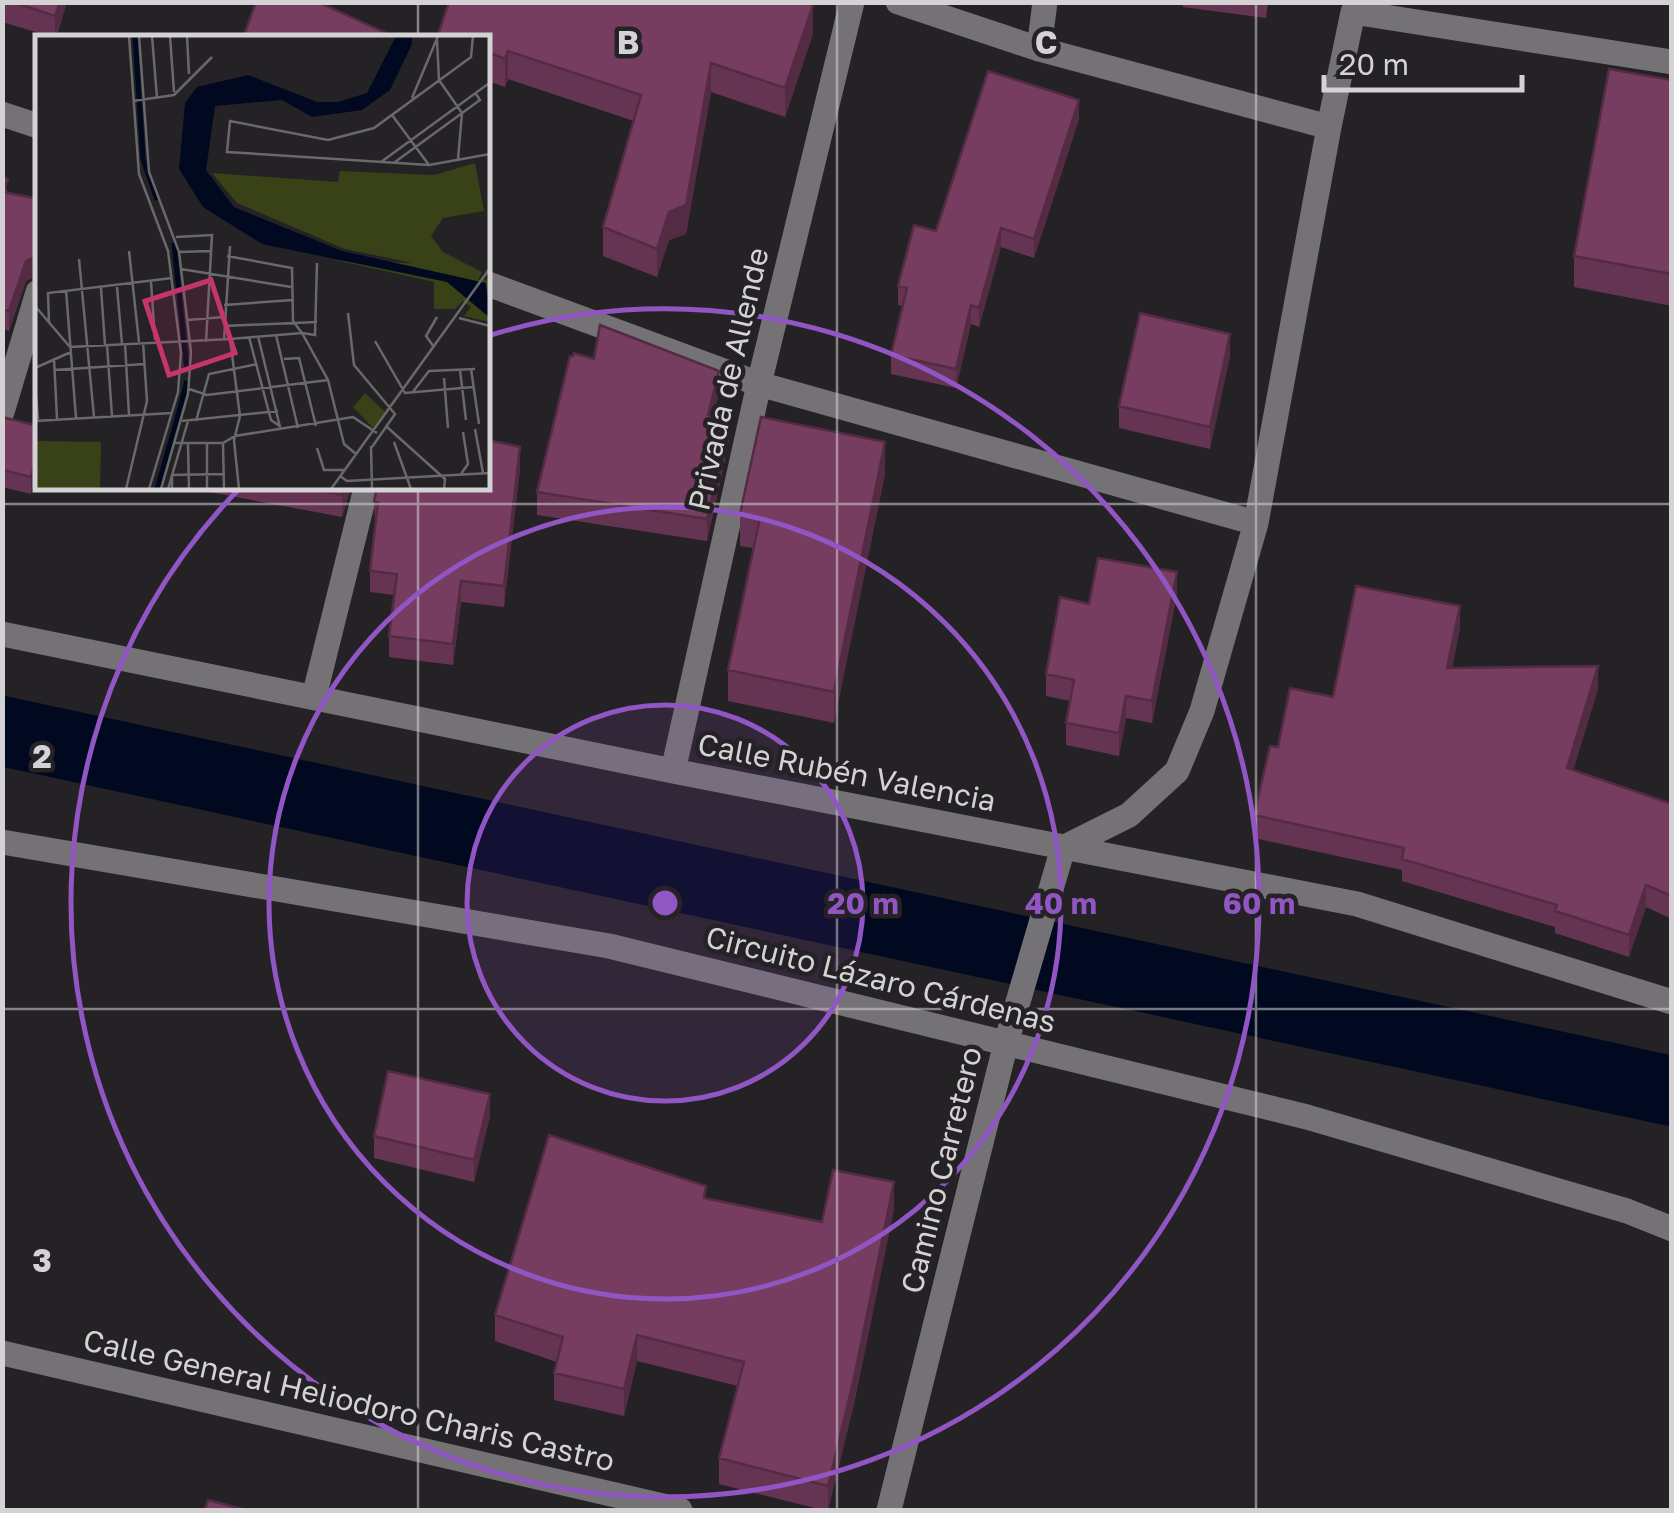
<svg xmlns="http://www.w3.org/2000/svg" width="1674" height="1513" font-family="'Golos Text',sans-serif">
<rect width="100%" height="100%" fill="#242225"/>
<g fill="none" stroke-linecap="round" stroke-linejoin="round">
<path stroke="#00091f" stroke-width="70" d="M2,731L1672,1091"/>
<path stroke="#747275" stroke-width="25" d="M898,2L1039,49L1329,127
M1039,49L1045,2
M2,114L38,126
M488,284L759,384L1256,523
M2,412L38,292
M2,634L673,771L1357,904L1672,1002
M314,697L366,488
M673,771L759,384L852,2
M2,842L609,946L1307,1117L1627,1211L1672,1229
M2,1353L680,1510
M889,1510L1006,1043L1063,848L1129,815L1177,771L1202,711L1256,523L1329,127L1353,12L1672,62"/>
</g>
<path fill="#663453" d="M2,2H67L56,38L2,22Z
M1183,2H1268L1266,18L1183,7Z
M813,34L785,117L711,92L686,234L669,240L657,277L603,256V227L634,121L508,79L505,87L488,81V38H438V35Z
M1672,80V306L1574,287V256Z
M1079,119L1034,258L1001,247L979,327L971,324L956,388L891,374V355L903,306L898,305V286L936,231Z
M2,177L8,193L38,199V276L26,281L9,331L2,329Z
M1230,356L1210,449L1119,428V406Z
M594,359L719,393L713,416L729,442L707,541L537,515V492Z
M2,417L38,426L31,494L2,487Z
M520,468L504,607L461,602L453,665L389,657V636L394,595L370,592V571L375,523L374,501Z
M885,474L834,723L728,701V670L753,548L740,546V514Z
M188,488H351L342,517Z
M1177,594L1152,723L1126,718L1119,756L1066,745V723L1070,701L1046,696V674L1089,604Z
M1460,628L1452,668L1598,689L1573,770L1672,804V919L1646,907L1629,957L1555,933V927L1402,881V870L1254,838V815L1278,747L1333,697Z
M490,1116L474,1182L374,1158V1136Z
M706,1199L822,1222L894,1209L854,1404L828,1510H823L719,1484V1458L738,1386L637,1361L624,1416L554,1400V1373L557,1362L495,1341V1315Z"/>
<path fill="#532b43" d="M60,2H67L55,38V16Z
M813,5V34L785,117V88Z
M508,51V79L505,87V59Z
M711,63V92L686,234L669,240L657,277V249Z
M1079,100V119L1034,258V239Z
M1001,228V247L979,327V308Z
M35,256V276L26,281L9,331V311L26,261Z
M971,305V324L956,388V369Z
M1230,334V356L1210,449V427Z
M719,371V393L708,437V415Z
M729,420V442L707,541V519Z
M885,442V474L834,723V692Z
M520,447V468L504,607V586Z
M38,452V469L31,494V477Z
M344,488H351L342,517V495Z
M1177,572V594L1152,723V701Z
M461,581V602L453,665V644Z
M1460,606V628L1447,690V668Z
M1598,666V689L1567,791V768Z
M1126,696V718L1119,756V733Z
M1646,885V907L1629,957V935Z
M490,1094V1116L474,1182V1160Z
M894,1182V1209L854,1404L828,1510V1486Z
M637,1335V1361L624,1416V1389Z"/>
<path fill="#773d60" stroke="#532b43" stroke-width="2.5" d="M13,2H60L55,16Z
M256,2H318L397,38H243Z
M449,2H805L813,5L785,88L711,63L686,205L669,212L657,249L603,227L641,95L508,51L505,59L488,52V38H446L438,35Z
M1609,69L1672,80V274L1574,256Z
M988,71L1079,100L1034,239L1001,228L979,308L971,305L956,369L891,355L907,288L898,286L914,225L936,231Z
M2,177L8,179L3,192L38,199V256L26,261L9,311L2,309Z
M1140,313L1230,334L1210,427L1119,406Z
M600,325L719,371L708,415L729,420L707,519L537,492L570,356H573L574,353L594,359Z
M2,417L38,426V452L31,477L2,470Z
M761,417L885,442L834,692L728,670L760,518L740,514Z
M488,440L520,447L504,586L461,581L453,644L389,636L397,574L370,571L378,502L374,501L377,488H488Z
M302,488H344L342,495Z
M1098,558L1177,572L1152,701L1126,696L1119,733L1066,723L1074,680L1046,674L1060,597L1089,604Z
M1356,586L1460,606L1447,668L1598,666L1567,768L1672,804V896L1646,885L1629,935L1555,911L1557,905L1402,859L1404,848L1254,815L1270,746L1278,747L1290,688L1333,697Z
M388,1071L490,1094L474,1160L374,1136Z
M549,1135L706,1186L704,1198L822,1222L833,1170L894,1182L854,1378L828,1486L719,1458L744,1362L637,1335L624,1389L554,1373L563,1337L495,1315Z
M208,1500L246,1510H205Z"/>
<path fill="none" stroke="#d4d2d4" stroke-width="2.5" stroke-opacity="0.55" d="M418,2V38M837,2V1510M1256,2V1510M418,488V1510M2,504H1672M2,1009H1672"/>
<circle cx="665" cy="903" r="198" fill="#9156c4" fill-opacity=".12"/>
<g fill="none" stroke="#9156c4" stroke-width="5">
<circle cx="665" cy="903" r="198"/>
<circle cx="665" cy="903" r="396"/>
<path d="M491 335A594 594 0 1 1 238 490"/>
</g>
<g text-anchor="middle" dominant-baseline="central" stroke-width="9" stroke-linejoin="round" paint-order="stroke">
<g font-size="30" fill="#d4d2d4" stroke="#242225">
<text transform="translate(728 379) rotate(-77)">Privada de Allende</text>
<text transform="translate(847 772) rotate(11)">Calle Rubén Valencia</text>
<text transform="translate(881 979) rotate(14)">Circuito Lázaro Cárdenas</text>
<text transform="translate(941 1170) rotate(-76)">Camino Carretero</text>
<text transform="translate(349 1400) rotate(13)">Calle General Heliodoro Charis Castro</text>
</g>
</g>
<g transform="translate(35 35)">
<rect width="455" height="455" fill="#242225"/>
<path d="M440,128L449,176L408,183L396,201L408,217L447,237L443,245L455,244V287L429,281L436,272L428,266L420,274H399V247L301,225L378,228L310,214L202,168L177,138L303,147L305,136L399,140ZM330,358L350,377L338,393L318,372ZM0,406L66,407L65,454H0Z" fill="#394216"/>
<path d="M361,1H377V9L355,55L327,75L277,82L247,65L180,71L171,135L199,172L307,216L451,248L455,283L412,247L227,209L168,172L144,134L150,68L162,52L213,40L282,67H303L332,58Z" fill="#00091f"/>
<path fill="none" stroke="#00091f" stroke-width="5" d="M100,1L108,124L122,165M139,208L152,336M142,384L152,346M122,454L142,384"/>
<path fill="none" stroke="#6a686b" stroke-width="2.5" d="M94,1L104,139L133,216L146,318L143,357L114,454M104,1L114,137L144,217L156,317L153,359L126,454M117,1L122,63M135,1L139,57M152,1L154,39M438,1L436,22L339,93L293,105L195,86L192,117L394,130L455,119M402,5L404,45L427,78L423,124M377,63L403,1M98,66L139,60L177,22M357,80L394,130M346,127L453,49M360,127L445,65L441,59M141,202L177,200L171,307M94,216L104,307M144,217L175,216M192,221L257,233L258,286L267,298L280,300L282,228M44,224L59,382M146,234L256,252M116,247L120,305M82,252L87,309M66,253L70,310M31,255L41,383M189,270L257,265M0,271L35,312L195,304L205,381L199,405L204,454M313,278L319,330L360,379L337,412M424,283L455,291M152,285L189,282M14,287L13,258L137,243M189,291L282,287M241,300L263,393M223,301L245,392M214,302L236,385L246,392M195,304L267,298L293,345L309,409L321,419M189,305L195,211M340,306L370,358L438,352M90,308L94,380M72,310L77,381M399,312L391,301L402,282M19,323L22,384M249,324L264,323L281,391M0,333L36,317M436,334L444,389M19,335L110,329M425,335L431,385M409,343L413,393M0,348L3,384M154,354L172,360L293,345M377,358L394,336L440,334M0,386L137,378M147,386L243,376M161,386L174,339L222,329M352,392L410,444L409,454M440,394L448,438M359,407L376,454M139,408H188L200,401L318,382L342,398M188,408L189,454M153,409L154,454M336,411L337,454M282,413L289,435H309M426,439L433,429L428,397M305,441L312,446L455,438M91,454L112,366L108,307M133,454L153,386M137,454V440L189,439M172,454V409M296,454L455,233"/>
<path fill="#c5346d" fill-opacity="0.15" stroke="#c5346d" stroke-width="5" d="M176,245L200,318L134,340L110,266Z"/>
<rect width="455" height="455" fill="none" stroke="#d4d2d4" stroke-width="5"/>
</g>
<g font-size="32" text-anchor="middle" font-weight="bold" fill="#d4d2d4" stroke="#242225" stroke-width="9" stroke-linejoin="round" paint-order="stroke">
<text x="628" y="54">B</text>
<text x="1046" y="54">C</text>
<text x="42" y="768">2</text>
<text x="42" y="1272">3</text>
</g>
<circle cx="665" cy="903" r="15" fill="#9156c4" stroke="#242225" stroke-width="5"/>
<g font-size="30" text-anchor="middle" font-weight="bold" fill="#9156c4" stroke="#242225" stroke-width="9" stroke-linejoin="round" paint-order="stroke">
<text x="863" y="914">20 m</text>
<text x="1061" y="914">40 m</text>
<text x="1259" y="914">60 m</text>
</g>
<rect width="1674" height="1513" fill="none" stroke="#d4d2d4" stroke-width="10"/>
<path d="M1324 75v15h198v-15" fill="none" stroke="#d4d2d4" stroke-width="5"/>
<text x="1339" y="75" font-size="30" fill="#d4d2d4" stroke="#242225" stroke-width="8" paint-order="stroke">20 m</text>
</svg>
